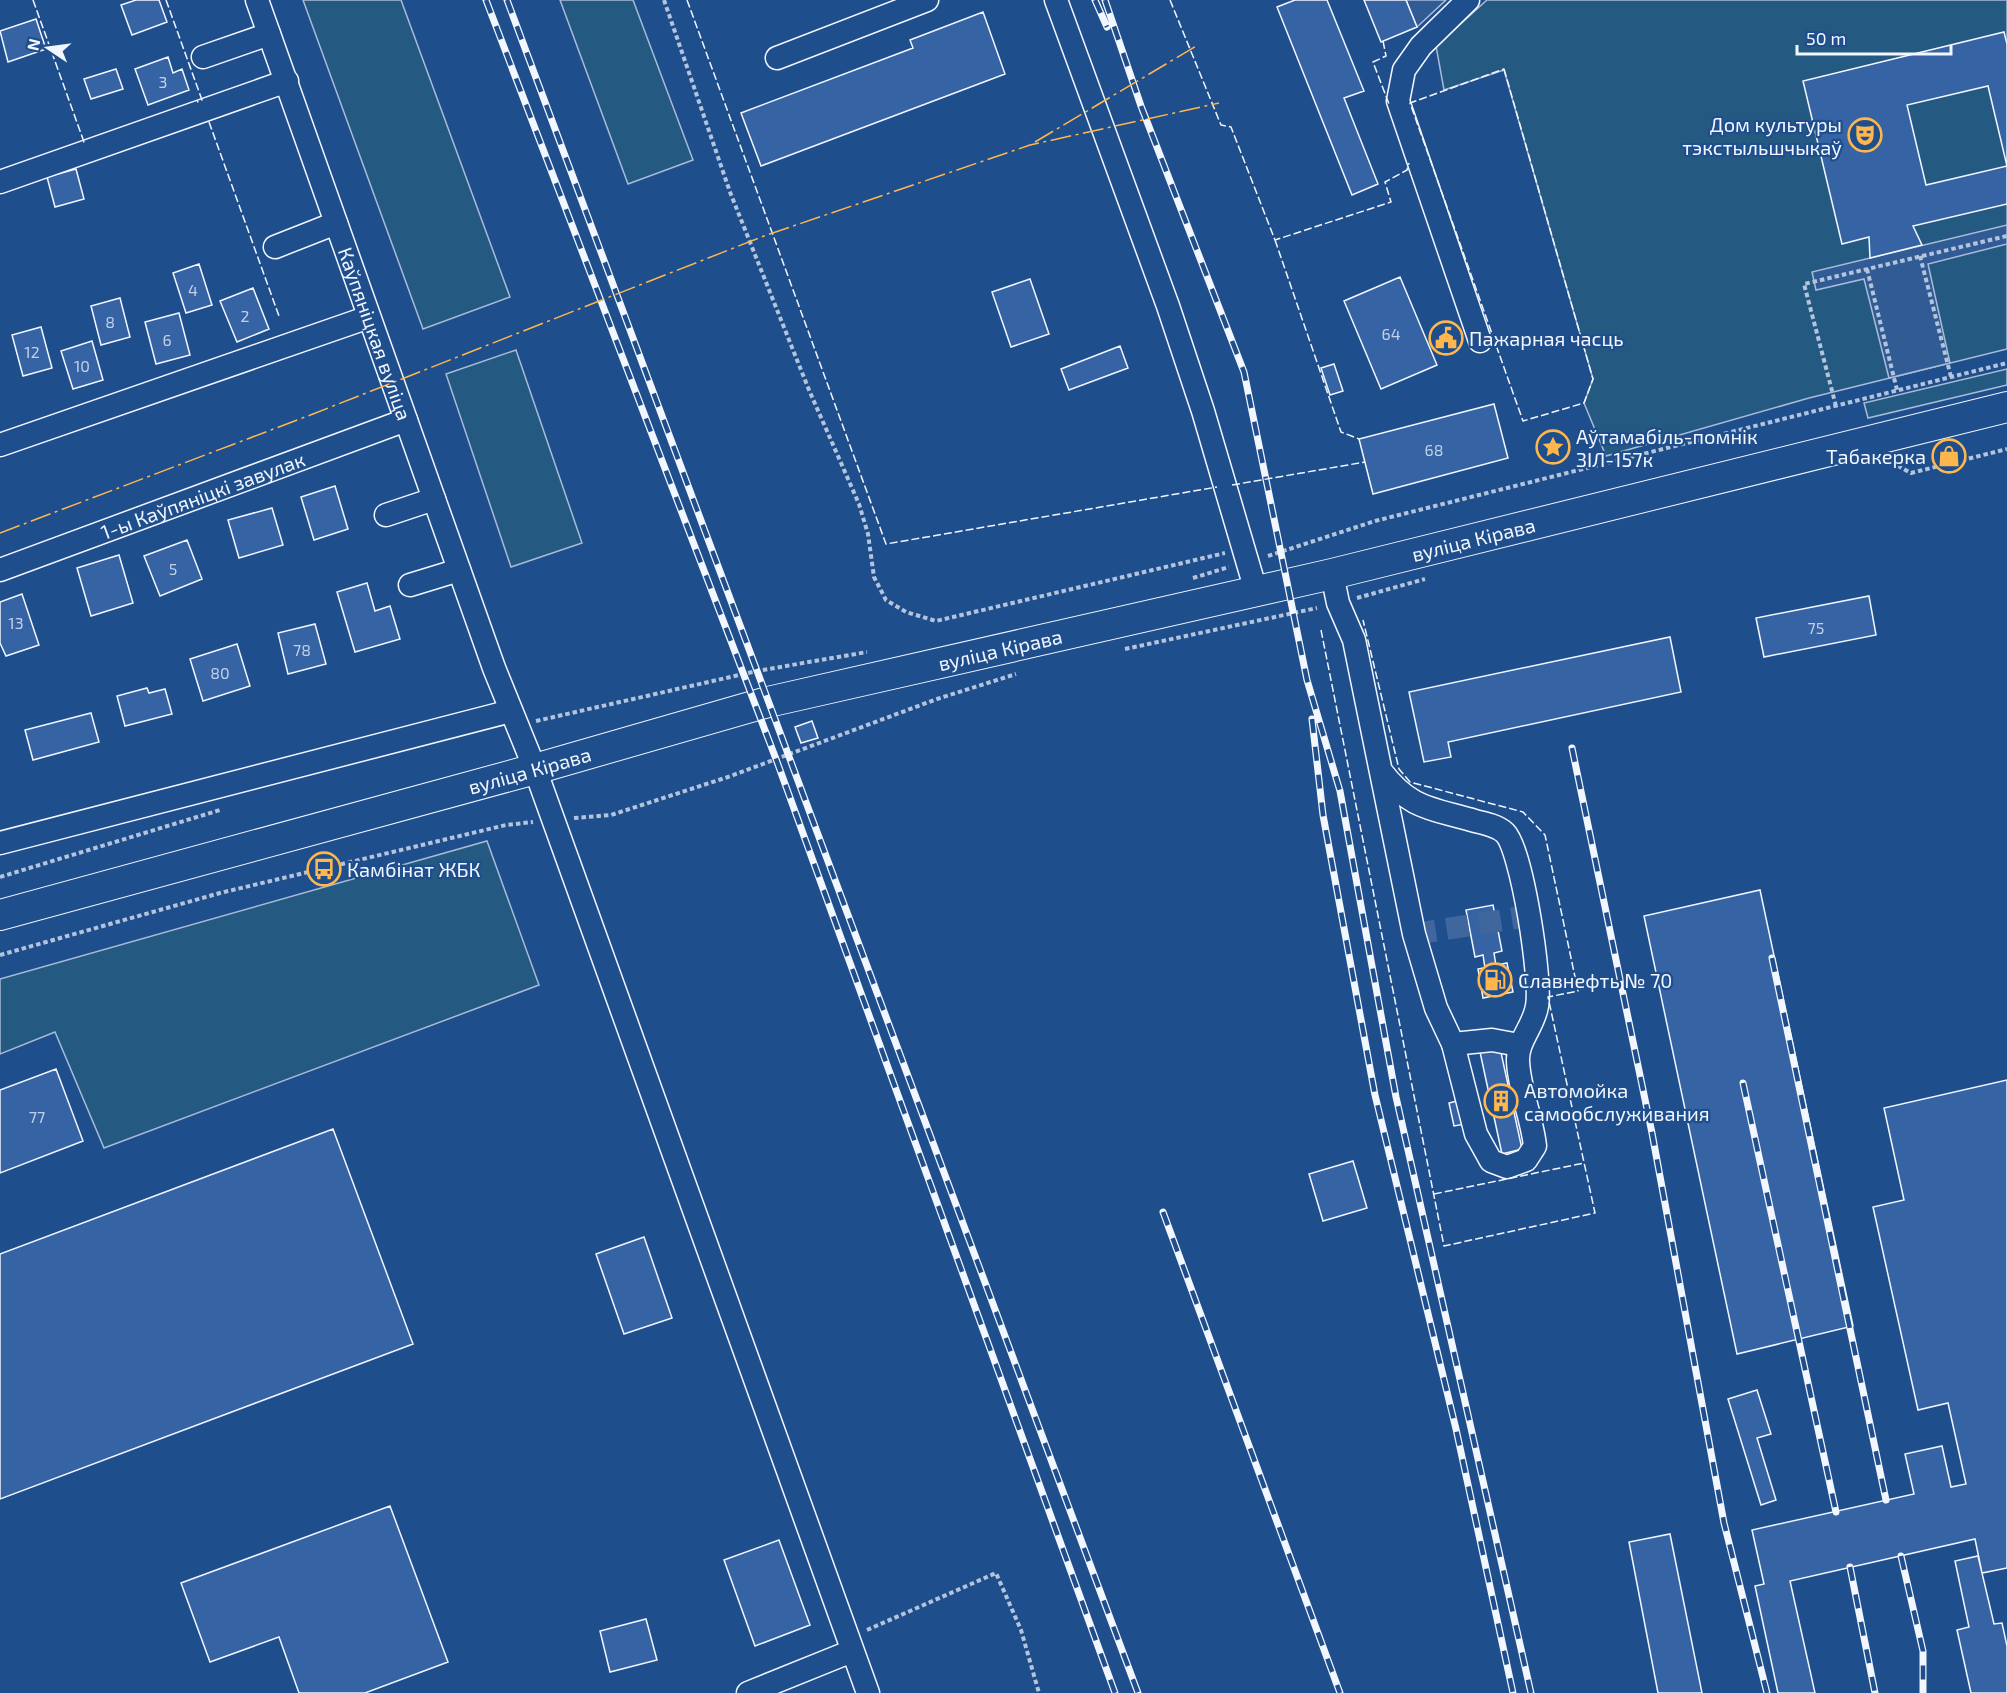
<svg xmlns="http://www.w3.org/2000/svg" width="2007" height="1693" font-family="'Exo 2',sans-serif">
<rect width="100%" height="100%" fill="#1f4e8c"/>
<path fill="#245a82" stroke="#a8bbd7" stroke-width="1.5" d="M303,0H401L510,297L423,329Z
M560,0H633L693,160L628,184Z
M1487,0H2007V349L1809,398L1606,456L1584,403L1593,379L1504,70L1444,90L1436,46Z
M516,350L582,543L511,567L446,374Z
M2007,369V385L1868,418L1864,403Z
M487,841L539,985L104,1148L55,1032L0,1054V979Z"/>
<path fill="#305b95" stroke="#a8bbd7" stroke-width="1.5" d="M1406,0H1446L1417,27Z
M2007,225V244L1928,264L1950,363L1889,378L1864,279L1816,290L1812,272Z"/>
<path fill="#3563a3" stroke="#f2f6ff" stroke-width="1.5" d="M136,0H159L167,22L132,35L121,5Z
M1295,0H1327L1364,91L1344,98L1378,184L1352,195L1277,7Z
M1364,0H1406L1417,27L1381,42Z
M983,12L1005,74L761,166L741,113L913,48L910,40Z
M36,19L46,49L8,62L0,31Z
M2004,32L2007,44V166L1988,86L1907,105L1926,185L2007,166V204L1913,226L1922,245L1870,258L1869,237L1842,244L1803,81Z
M168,57L173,73L182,69L189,90L148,105L135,69Z
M116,69L123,89L91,99L84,79Z
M76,169L84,199L55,207L47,177Z
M199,264L212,305L186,313L173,273Z
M1400,277L1437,365L1381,389L1344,301Z
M1030,279L1049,334L1011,347L992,292Z
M253,288L269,329L237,342L220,301Z
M120,298L130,337L101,345L91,306Z
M179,313L190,355L156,364L145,322Z
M41,327L52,368L23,376L12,335Z
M92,341L103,380L73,389L61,351Z
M1120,346L1128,368L1069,390L1061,369Z
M1334,364L1343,391L1330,395L1321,368Z
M1494,404L1508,458L1373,494L1359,439Z
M335,486L348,529L314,540L301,497Z
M272,508L283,545L239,558L228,520Z
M187,540L202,579L160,596L144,556Z
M119,555L133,603L91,616L77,568Z
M367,583L375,611L390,606L400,639L355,652L337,592Z
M22,594L39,645L6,656L0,643V602Z
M1869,596L1876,635L1764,657L1756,618Z
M315,624L326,664L288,674L278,633Z
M1670,637L1681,692L1448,742L1451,757L1424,762L1409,692Z
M237,644L250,686L203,701L190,659Z
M147,688L149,693L165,689L172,714L125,726L117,696Z
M91,713L99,742L33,760L25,730Z
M812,721L818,738L801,743L795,727Z
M1760,890L1853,1326L1737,1354L1644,916Z
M1493,905L1502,951L1494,953L1496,966L1485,968L1483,955L1475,957L1466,910Z
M1507,963L1513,992L1483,998L1478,969Z
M1500,1048L1522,1149L1502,1154L1480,1052Z
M56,1069L83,1141L0,1173V1090Z
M2007,1080V1568L1982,1573L1975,1539L1790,1581L1815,1693H1778L1755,1586L1764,1584L1752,1530L1914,1494L1905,1454L1942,1446L1951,1487L1966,1484L1948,1403L1918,1410L1873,1207L1904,1200L1884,1108Z
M1461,1100L1466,1124L1454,1126L1449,1103Z
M333,1129L413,1344L0,1499V1254Z
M1353,1161L1367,1208L1323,1221L1309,1174Z
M644,1237L672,1318L624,1334L596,1254Z
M1757,1390L1771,1434L1757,1438L1776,1500L1761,1505L1728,1399Z
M390,1506L448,1662L365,1693H299L279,1637L210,1662L181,1583Z
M1670,1534L1702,1693H1658L1629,1542Z
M779,1540L810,1625L755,1646L724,1560Z
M1978,1556L1994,1624L2002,1623L2007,1646V1693H1971L1957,1630L1969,1627L1955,1561Z
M646,1619L657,1660L610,1672L600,1631Z"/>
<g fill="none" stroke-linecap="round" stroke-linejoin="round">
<path stroke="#3f679d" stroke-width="22" stroke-dasharray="22 11" stroke-linecap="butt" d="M1414,934L1529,916"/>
<g stroke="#f2f6ff" stroke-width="25">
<g id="minor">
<path id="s1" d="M257,0L494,668L535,769L868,1693"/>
<path d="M1056,0L1168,306L1203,411L1256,591"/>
<path d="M1468,0L1421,46L1404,70L1398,101L1480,341"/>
<path d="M203,57L269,34"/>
<path d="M777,58L927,0"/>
<path d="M0,182L287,81"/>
<path d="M275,247L336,223"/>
<path d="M0,445L369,317"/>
<path d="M386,515L434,499"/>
<path id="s2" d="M0,570L406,420"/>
<path d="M1332,574L1338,603L1354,640L1414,934L1436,1008L1453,1044L1476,1134L1491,1161L1507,1167L1526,1160L1535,1146C1532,1118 1519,1089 1518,1061C1517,1041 1534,1026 1537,1006C1542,981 1522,850 1505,833C1498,826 1484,823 1475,821C1431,808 1411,810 1381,771"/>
<path d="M410,585L459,570"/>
<path d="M0,843L511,711"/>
<path d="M1453,1044L1492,1040L1519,1045"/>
<path d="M748,1693L852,1651"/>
</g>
</g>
<g stroke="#f2f6ff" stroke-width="32">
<g id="major">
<path id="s3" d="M0,915L535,769L768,702L1332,574L2007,407"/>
</g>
</g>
<path stroke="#b3c4dc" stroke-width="4" stroke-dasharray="4.5 3" stroke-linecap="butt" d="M664,0L730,192L809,390L859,504L868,534L874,577L886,600L906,612L936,621L1225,553
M1920,256L1951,377
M1867,269L1897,390
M1836,406L1804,284L2007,236
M1891,462L1911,473L2007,449
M1268,556L1375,521L2007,363
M1193,578L1229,567
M1357,598L1425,579
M1125,649L1317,608
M536,721L757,671L867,652
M574,818L611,815L728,777L937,699L1016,674
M0,877L220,810
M0,955L220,893L506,825L533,822
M867,1630L996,1573L1021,1630L1039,1693"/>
<use href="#minor" stroke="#1f4e8c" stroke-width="22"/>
<use href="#major" stroke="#1f4e8c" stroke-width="30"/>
<g stroke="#f2f6ff" stroke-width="7">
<path id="rail" d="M486,0L776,759L1115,1693
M507,0L1138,1693
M1095,0L1107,27
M1105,0L1141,106L1244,372L1307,680L1340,791L1396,1097L1531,1693
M1312,719L1323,815L1375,1095L1456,1429L1513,1693
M1572,748L1652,1133L1724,1523L1767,1693
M1772,958L1886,1500
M1743,1083L1836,1512
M1163,1212L1340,1693
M1901,1556L1923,1651V1693
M1850,1567L1875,1693"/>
</g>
<use href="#rail" stroke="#1f4e8c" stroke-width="4.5" stroke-dasharray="14" stroke-linecap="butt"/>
<path stroke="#f2f6ff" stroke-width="1.5" stroke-dasharray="8 3" stroke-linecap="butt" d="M33,0L84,142L86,141
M166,0L202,100L197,102
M687,0L886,544L1217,487
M1170,0L1221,125L1231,127L1275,240L1391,202L1385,182L1407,170L1409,163
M1383,41L1386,56L1373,62L1389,104
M1504,69L1593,379L1584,403L1523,421L1410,103Z
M209,122L279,316
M1275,240L1341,432L1359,439
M1232,485L1365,462
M1321,630L1444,1246L1595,1213L1548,997L1578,991L1545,835L1523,812L1410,782L1399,769L1363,620
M1434,1194L1584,1163"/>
<path stroke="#ffb74d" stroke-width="1.5" stroke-dasharray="21 4.5 3 4.5" stroke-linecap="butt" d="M1035,142L1198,45
M0,533L313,414L764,236L1030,145L1219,103"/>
</g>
<defs>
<g id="theatre-ring" transform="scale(1.725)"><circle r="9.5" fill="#1f4e8c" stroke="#ffb74d" stroke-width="1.5"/><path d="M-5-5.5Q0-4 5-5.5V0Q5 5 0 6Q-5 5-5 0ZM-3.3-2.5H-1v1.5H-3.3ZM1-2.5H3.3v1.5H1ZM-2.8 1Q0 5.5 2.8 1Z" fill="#ffb74d"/></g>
<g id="civic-ring" transform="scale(1.725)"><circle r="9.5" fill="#1f4e8c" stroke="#ffb74d" stroke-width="1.5"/><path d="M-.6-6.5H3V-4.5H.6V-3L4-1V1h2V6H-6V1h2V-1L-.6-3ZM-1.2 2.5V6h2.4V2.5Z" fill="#ffb74d"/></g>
<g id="sight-ring" transform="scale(1.725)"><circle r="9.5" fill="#1f4e8c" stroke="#ffb74d" stroke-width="1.5"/><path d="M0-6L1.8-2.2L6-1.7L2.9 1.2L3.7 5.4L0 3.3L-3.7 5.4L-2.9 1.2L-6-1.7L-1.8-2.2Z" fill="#ffb74d"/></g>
<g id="shop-ring" transform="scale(1.725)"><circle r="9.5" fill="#1f4e8c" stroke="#ffb74d" stroke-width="1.5"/><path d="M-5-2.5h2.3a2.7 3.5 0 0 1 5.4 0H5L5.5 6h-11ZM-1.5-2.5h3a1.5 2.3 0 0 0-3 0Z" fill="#ffb74d"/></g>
<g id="bus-ring" transform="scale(1.725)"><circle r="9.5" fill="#1f4e8c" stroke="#ffb74d" stroke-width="1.5"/><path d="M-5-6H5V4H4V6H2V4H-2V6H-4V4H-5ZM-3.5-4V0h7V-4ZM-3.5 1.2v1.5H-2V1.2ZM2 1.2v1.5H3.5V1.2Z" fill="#ffb74d"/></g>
<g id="fuel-ring" transform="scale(1.725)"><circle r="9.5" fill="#1f4e8c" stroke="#ffb74d" stroke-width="1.5"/><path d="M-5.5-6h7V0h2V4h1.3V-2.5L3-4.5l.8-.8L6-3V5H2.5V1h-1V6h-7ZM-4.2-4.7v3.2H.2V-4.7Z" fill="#ffb74d"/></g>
<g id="building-ring" transform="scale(1.725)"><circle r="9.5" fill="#1f4e8c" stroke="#ffb74d" stroke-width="1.5"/><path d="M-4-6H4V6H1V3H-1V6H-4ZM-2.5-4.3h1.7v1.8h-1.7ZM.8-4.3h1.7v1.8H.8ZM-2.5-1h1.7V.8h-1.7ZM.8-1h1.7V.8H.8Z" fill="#ffb74d"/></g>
</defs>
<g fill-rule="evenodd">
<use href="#theatre-ring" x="1865" y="135"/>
<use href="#civic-ring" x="1446" y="338"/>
<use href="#sight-ring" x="1553" y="447"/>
<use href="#shop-ring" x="1949" y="456"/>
<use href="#bus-ring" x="324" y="869"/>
<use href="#fuel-ring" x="1495" y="980"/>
<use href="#building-ring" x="1501" y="1101"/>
</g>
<g text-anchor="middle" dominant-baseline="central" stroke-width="4.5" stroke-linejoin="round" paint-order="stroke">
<g font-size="16" fill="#c3d1e8">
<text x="163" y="81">3</text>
<text x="193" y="289">4</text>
<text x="245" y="315">2</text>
<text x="110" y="321">8</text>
<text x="1391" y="333">64</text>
<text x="167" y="339">6</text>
<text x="32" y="351">12</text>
<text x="82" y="365">10</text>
<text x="1434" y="449">68</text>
<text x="173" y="568">5</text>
<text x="16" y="622">13</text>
<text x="1816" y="627">75</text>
<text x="302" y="649">78</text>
<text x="220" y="672">80</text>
<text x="37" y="1116">77</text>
</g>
<g font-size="20" fill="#f2f6ff" stroke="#1f4e8c" text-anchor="start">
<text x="1842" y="124" text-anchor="end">Дом культуры<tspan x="1842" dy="23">тэкстыльшчыкаў</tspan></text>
<text x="1469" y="338">Пажарная часць</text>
<text x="1576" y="436">Аўтамабіль-помнік<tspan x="1576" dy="23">ЗІЛ-157к</tspan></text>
<text x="1926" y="456" text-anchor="end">Табакерка</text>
<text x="347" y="869">Камбінат ЖБК</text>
<text x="1518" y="980">Славнефть № 70</text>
<text x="1524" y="1090">Автомойка<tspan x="1524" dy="23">самообслуживания</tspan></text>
</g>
<g font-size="20" fill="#f2f6ff" stroke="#1f4e8c">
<text stroke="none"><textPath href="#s1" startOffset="354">Каўпяніцкая вуліца</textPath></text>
<text stroke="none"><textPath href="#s2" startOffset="216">1-ы Каўпяніцкі завулак</textPath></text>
<text stroke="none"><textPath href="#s3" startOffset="1521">вуліца Кірава</textPath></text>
<text stroke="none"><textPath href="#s3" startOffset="1035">вуліца Кірава</textPath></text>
<text stroke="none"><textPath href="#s3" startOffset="549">вуліца Кірава</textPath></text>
</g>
</g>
<g transform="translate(48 48) rotate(283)" stroke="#1f4e8c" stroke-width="4.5" paint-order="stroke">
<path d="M0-4.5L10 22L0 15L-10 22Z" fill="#f2f6ff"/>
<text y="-9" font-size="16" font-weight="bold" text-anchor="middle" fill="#f2f6ff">N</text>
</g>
<path d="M1797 45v9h154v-9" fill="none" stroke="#f2f6ff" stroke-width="3"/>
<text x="1806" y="45" font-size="18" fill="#f2f6ff" stroke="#1f4e8c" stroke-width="4.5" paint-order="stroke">50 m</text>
</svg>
